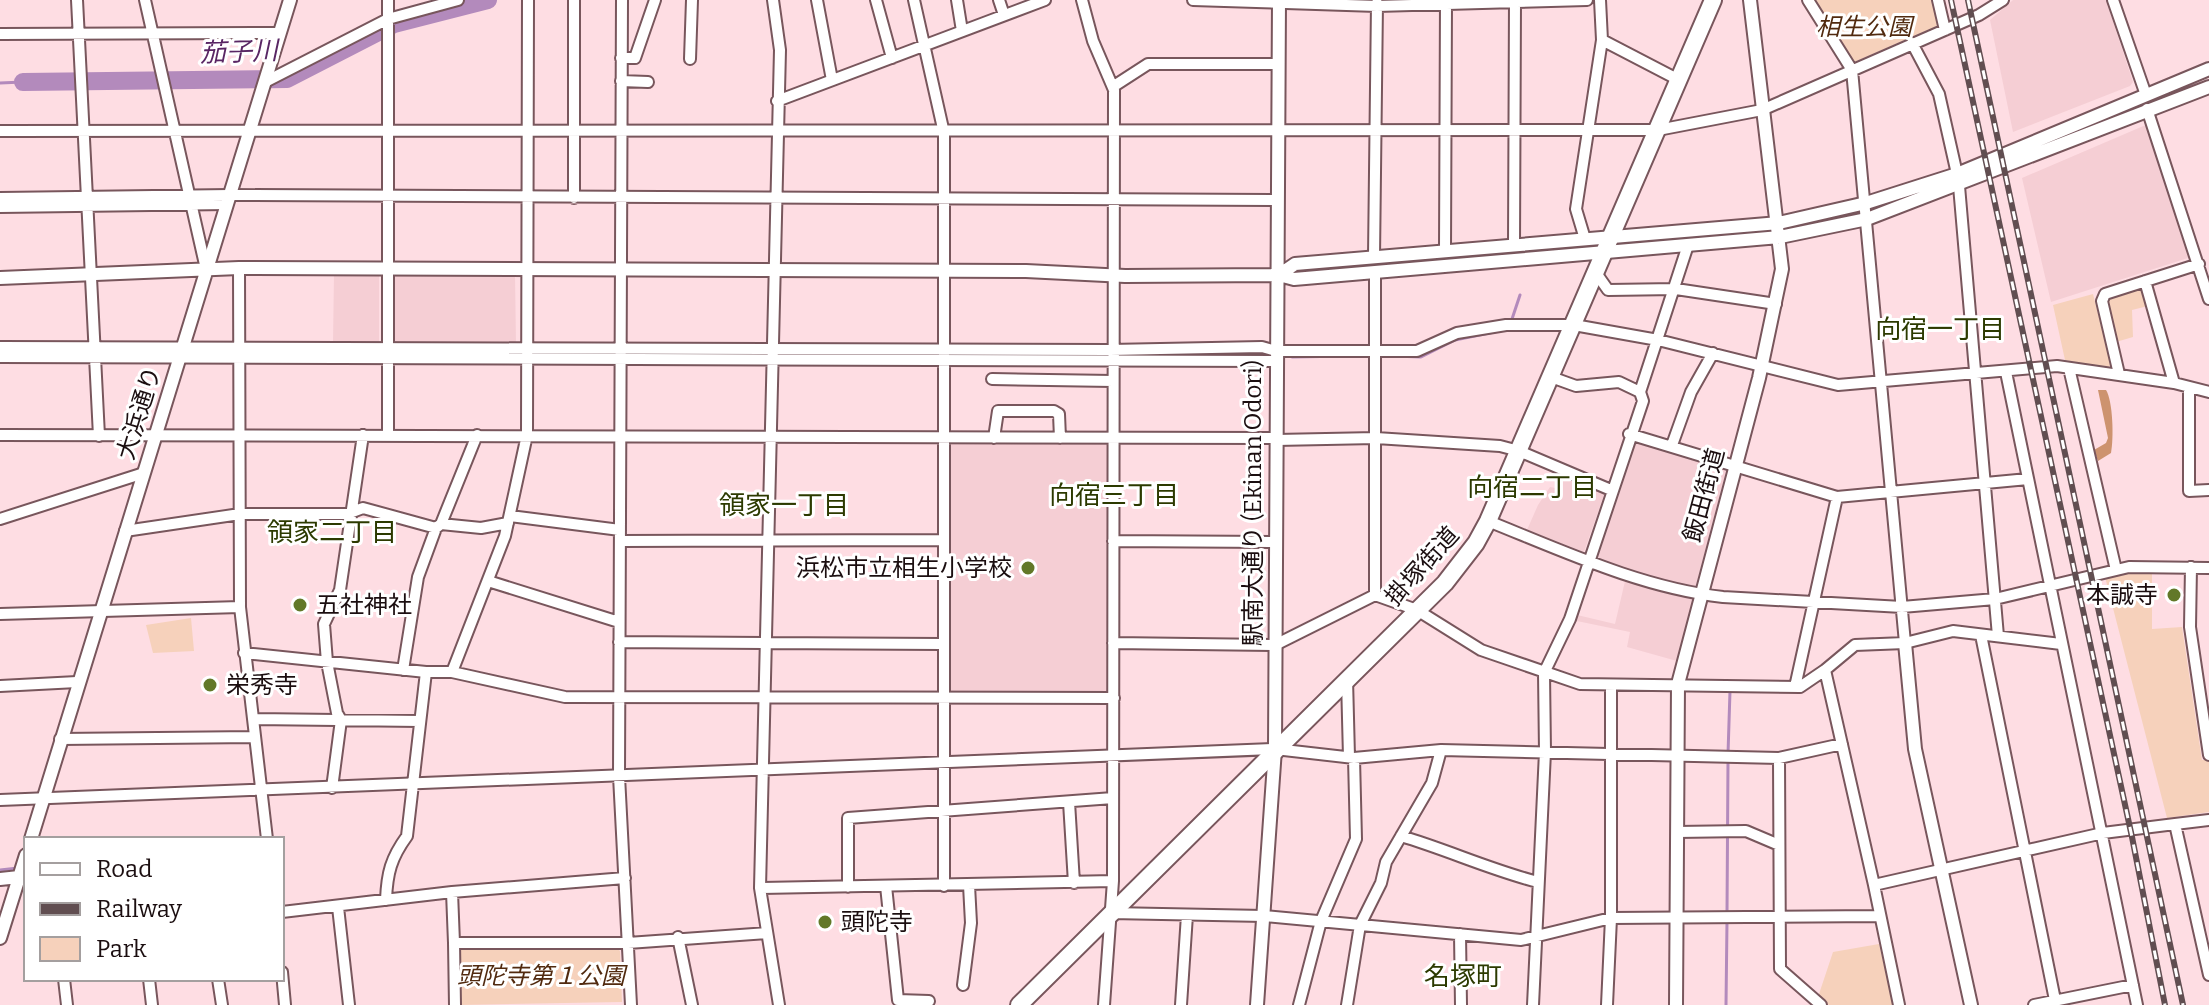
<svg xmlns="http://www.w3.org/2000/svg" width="2209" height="1005" font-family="Bitter,'Noto Sans JP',serif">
<rect width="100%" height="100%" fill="#fedde3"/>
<path fill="#f5ced4" d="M2013,0H2106L2133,82L2130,86L2013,132L1990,20Z
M2148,124L2191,257L2051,302L2022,178Z
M334,274H379V344L333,343Z
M389,274H515L516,345L389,344Z
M1631,439L1727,468L1695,589L1594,559Z
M947,442H1110L1109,695L947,693Z
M1561,474L1605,492L1584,552L1527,530L1538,505L1550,487L1555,488Z
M1626,577L1694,597L1677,661L1627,647L1630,632L1572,620L1573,614L1615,624Z"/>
<path fill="#f6d1bb" d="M1814,0H1933L1937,26L1852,63Z
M2141,288L2148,306L2132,310L2133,337L2116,342L2107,304L2111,297Z
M2093,294L2111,365L2106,369L2065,360L2053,305Z
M2136,569L2152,570V629L2182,627L2202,760H2209V812L2167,818L2105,577Z
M191,618L194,651L153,653L146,625Z
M1879,944L1893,1005H1829L1818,997L1833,952Z
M462,947H616L620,951L622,1002L459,1005V950Z"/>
<path fill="#cd936f" d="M2098,390H2106C2113,401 2114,439 2111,453L2098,461L2094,450L2106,443L2108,438Z"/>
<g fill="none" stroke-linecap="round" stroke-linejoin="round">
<path stroke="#b38abc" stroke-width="3" d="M0,83L23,82
M1511,322L1520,295
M162,352L178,353
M530,354H546
M686,354H762
M774,354H846
M1042,355H1110
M1118,355L1250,356
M1394,356L1421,357L1455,340L1509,329
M1292,357L1350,356
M1857,640L1873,639
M1728,754L1730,691
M0,870L18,868
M1727,914L1728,761
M1726,1005L1727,921"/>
<path stroke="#b38abc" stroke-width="18" d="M23,82L287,79L394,24L488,0"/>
<g stroke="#78565c" stroke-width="14">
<path id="minor" d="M77,0L99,436
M145,0L206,269
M388,0V435
M574,0V198
M622,0L619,776L631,1005
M773,0L780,50L760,888L779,1005
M817,0L832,80
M876,0L892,58
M914,0L944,133V886
M957,0L962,31
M999,0L1004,15
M1082,0L1093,41L1114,90L1113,881L1104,1005
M1193,0L1377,6L1587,0
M1808,0L1852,70L1905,643
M1938,0L1945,30
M2113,0L2146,95
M0,34L280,33
M1602,40L1679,80
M1912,43L1939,94L1957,174
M621,58H635L655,0
M690,59L692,0
M621,81L648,82
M265,82L388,19L458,0
M1114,86L1148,64H1279
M777,101L1045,0
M2147,109L2209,299
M0,131L1658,130L1762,110L1979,15L2003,0
M1959,186L1998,636
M0,198L230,195L1277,200
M0,207L227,204
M1585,239L1576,209L1602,40L1600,0
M1514,245L1515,0
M1445,250L1446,0
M1374,257L1377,3
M239,268L240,607L267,839
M1375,272V595
M1596,273L1608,290L1676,289L1776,304
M2145,281L2174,383
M0,347L1110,350L1262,347L1276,351H1417L1457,333L1506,325H1574L1658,340L1838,385L2057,366L2174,383L2209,392
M0,357L1276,361
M2069,368L2116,570
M2006,372L2137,1005
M2119,374L2102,301L2105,294L2199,264
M1551,377L1576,386L1619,382L1640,392
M992,379L1113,381
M2189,387V491L2209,490
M1629,434L1837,497L2028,479
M0,435L1276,438
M994,438L998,411H1054L1059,414L1060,438
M1276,440L1376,438L1500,446L1519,451L1611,490
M1672,445L1691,392L1713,353
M510,516L620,530
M0,519L144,473
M1488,521C1563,551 1642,588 1723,597L1902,607L1995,599L2129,567L2209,568
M441,524L477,435
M125,531L240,514H347L363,508L436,528L441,524L481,528L508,523
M620,541L942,540
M1113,541L1275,542
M2191,567L2190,627L2209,755
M488,581L619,622
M0,614L240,607
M1981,635L2056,1005
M619,642L942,644
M1113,643L1275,645L1375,595L1417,610L1481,650L1580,684L1800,687L1825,670L1874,885
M244,653L426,672L407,836C391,858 387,873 386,900
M403,670L418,577L436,528
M1825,670L1855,645L1905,643L1953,631L2061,644
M426,672H452L505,536L527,435L528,0
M452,672L565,697L1114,698
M1347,679L1349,757
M0,686L77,682
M1795,687L1837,497
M253,719L420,721
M60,739L255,737
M1779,758L1780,969L1821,1005
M332,788L341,720L337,713L327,662L324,624L340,590L363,435
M0,800L1275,749L1354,758L1441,750L1779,758L1842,744
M1069,802L1074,883
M2209,820L2175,824L2209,975
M1677,832L1746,831L1779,845
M1401,836C1448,850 1491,870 1538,882
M886,886L898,1000L929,1001
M848,887V818L1113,798
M760,888L1113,881
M452,892L454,943
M338,907L349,1005
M282,912L452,892L625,878
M1111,913L1264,916L1521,940L1611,918L1880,916
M1460,934L1461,1005
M678,937L692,1005
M282,972L285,1005
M64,979L67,1005
M149,979L152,1005
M218,979L222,1005
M963,985L971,923L969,885
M455,1005L454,943H628L766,933
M1181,1005L1187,915
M1299,1005L1321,921L1356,839L1354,758
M1347,1005L1360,925L1381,883L1386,862L1432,783L1441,750
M1533,1005L1545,752L1544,673L1570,619L1643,401L1640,392L1688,245
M1607,1005L1611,918V685
M1899,1005L1874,885L2103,833L2175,824
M2034,1005L2133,985"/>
</g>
<g stroke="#78565c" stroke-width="16">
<path id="tertiary" d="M1279,275L1295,264L1779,223L1866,203L1957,174L2209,69
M0,278L239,268L1026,271L1125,276L1279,275L1294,279L1780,237L1867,219L2209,87
M1905,643L1915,749L1971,1005
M31,839L290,0
M0,879L19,877
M0,938L26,855
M1257,1005L1275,749L1279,0
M1676,1005L1678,684L1759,378L1782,269L1750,0"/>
</g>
<g stroke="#78565c" stroke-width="20">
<path id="trunk" d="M1019,1005L1445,583L1476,543L1488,521L1713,0"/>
</g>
<use href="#minor" stroke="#fff" stroke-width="10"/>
<use href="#tertiary" stroke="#fff" stroke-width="12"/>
<use href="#trunk" stroke="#fff" stroke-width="16"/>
<g stroke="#614e51" stroke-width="6">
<path id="rail" d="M1951,0L2132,837L2165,1005
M1968,0L2183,1005"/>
</g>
<use href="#rail" stroke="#fff" stroke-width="3" stroke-dasharray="9" stroke-linecap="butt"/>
</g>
<g fill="#627828" stroke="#fff" stroke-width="3">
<circle cx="1028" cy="568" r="8"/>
<circle cx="2174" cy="595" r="8"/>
<circle cx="300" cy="605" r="8"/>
<circle cx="210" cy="685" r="8"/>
<circle cx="825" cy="922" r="8"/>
</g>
<g text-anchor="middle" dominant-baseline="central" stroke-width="6" stroke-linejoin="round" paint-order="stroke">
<g font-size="24" font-style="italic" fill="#512a0f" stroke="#fff">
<text x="1864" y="27">相生公園</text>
<text x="541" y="976">頭陀寺第１公園</text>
</g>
<g font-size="24" fill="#1b0e10" stroke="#fff">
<text transform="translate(139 413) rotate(-73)">大浜通り</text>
<text transform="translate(1704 495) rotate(-75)">飯田街道</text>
<text transform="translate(1253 503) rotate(-90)">駅南大通り (Ekinan Odori)</text>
<text transform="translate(1422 566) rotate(-48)">掛塚街道</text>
</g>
<g font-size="24" fill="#1b0e10" stroke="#fff" text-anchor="start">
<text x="1012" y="568" text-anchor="end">浜松市立相生小学校</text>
<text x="2158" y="595" text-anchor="end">本誠寺</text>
<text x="316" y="605">五社神社</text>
<text x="226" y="685">栄秀寺</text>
<text x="841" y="922">頭陀寺</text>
</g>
<g font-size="26" font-style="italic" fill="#592664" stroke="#fff">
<text transform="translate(239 52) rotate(-2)">茄子川</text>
</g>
<g font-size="26" fill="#2c3a00" stroke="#fff">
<text x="1940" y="329">向宿一丁目</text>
<text x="1532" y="487">向宿二丁目</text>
<text x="1114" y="495">向宿三丁目</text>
<text x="784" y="505">領家一丁目</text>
<text x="332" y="532">領家二丁目</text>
<text x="1463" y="976">名塚町</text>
</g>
</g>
<rect x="24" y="837" width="260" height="144" fill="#ffffff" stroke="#a49f9f" stroke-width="2"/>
<rect x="40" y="863" width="40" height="12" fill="#ffffff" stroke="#a49f9f" stroke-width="2"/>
<text x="96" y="877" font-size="24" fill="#1b0e10">Road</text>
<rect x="40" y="903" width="40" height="12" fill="#614e51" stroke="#a49f9f" stroke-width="2"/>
<text x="96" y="917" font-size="24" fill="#1b0e10">Railway</text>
<rect x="40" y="937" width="40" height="24" fill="#f6d1bb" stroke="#a49f9f" stroke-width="2"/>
<text x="96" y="957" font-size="24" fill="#1b0e10">Park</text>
</svg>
